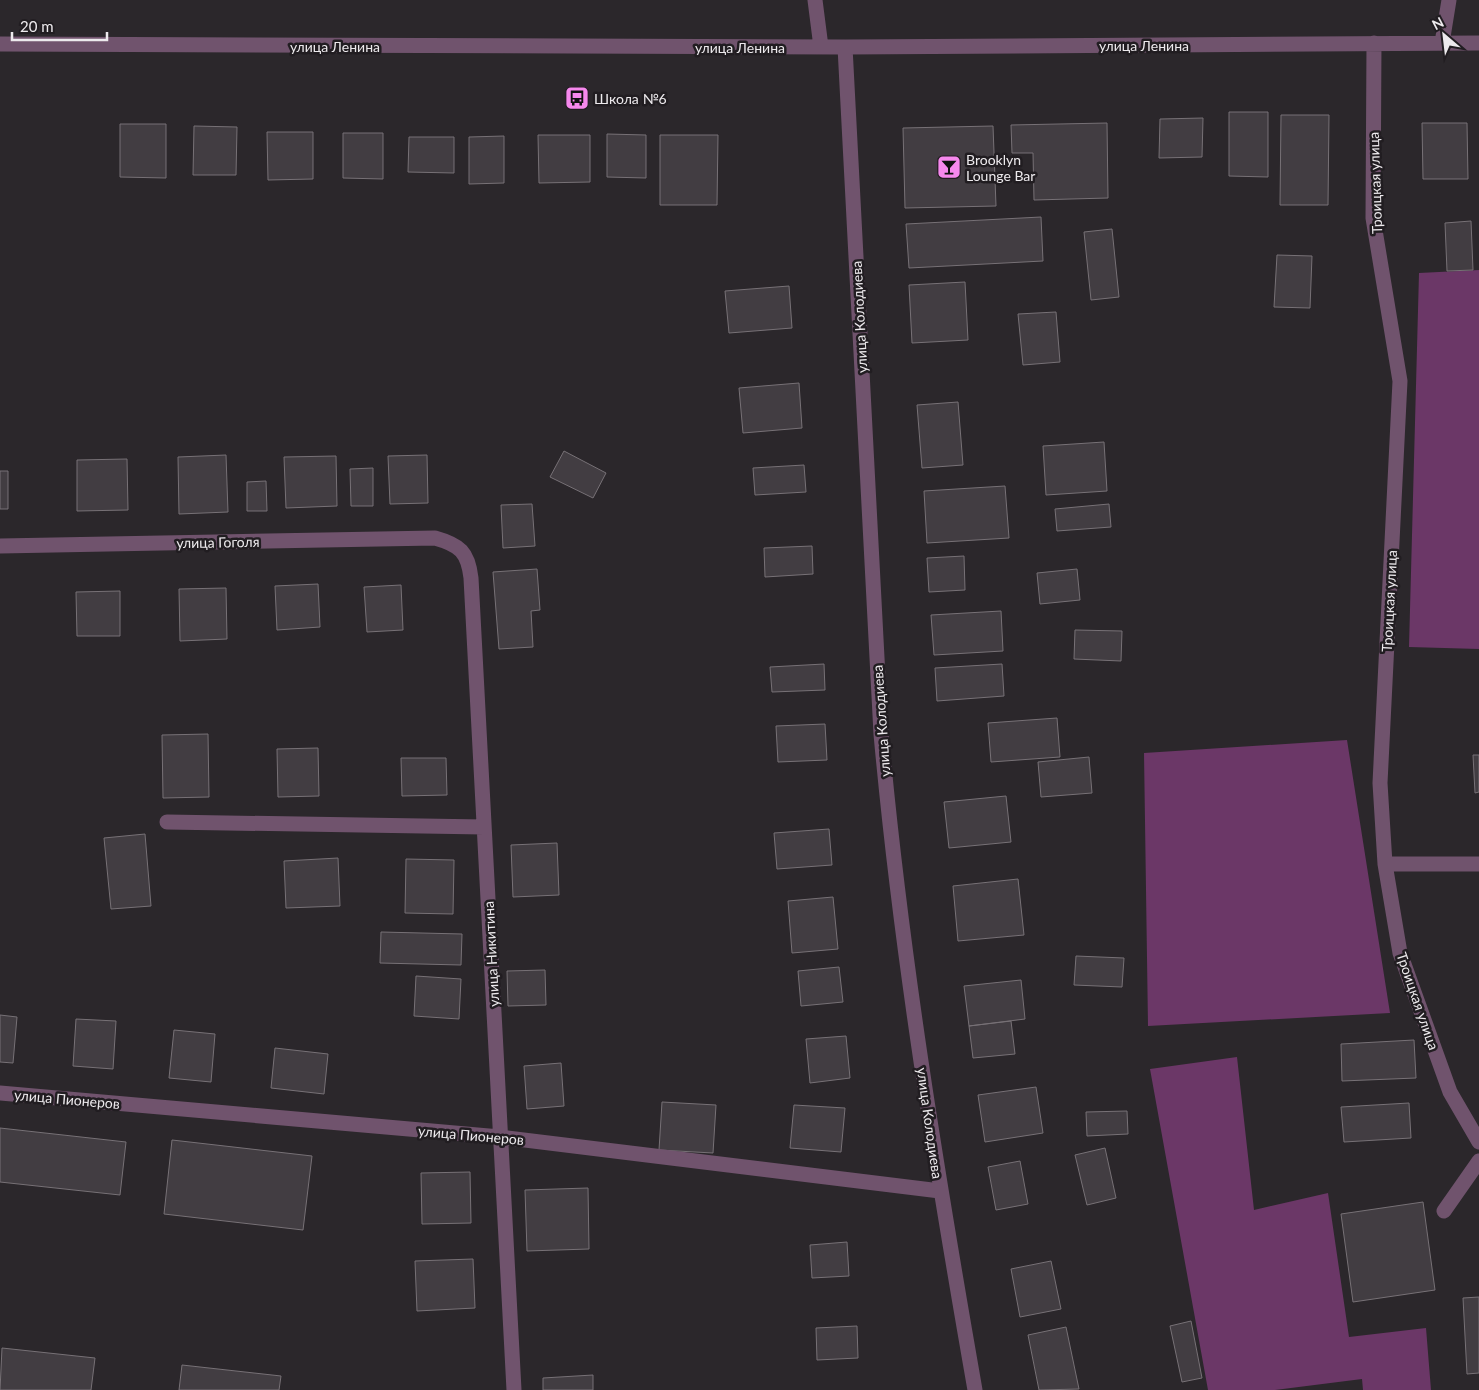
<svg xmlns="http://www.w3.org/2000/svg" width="1479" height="1390" font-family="Lato,sans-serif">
<rect width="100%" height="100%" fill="#2b272b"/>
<path fill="#6b3767" d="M1479,270V649L1409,647L1419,273Z
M1347,740L1390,1013L1148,1026L1144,753Z
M1237,1057L1254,1210L1328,1193L1349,1337L1426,1328L1431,1390H1363L1362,1379L1275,1390H1208L1150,1069Z"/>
<path fill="#423d42" stroke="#777176" d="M1229,112H1268V177L1229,176Z
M1281,115H1329L1328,205H1280Z
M1203,118L1202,157L1159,158L1160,119Z
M1107,123L1108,198L1034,200L1033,153H1012L1011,125Z
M1422,123H1467L1468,179H1423Z
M120,124H166V178L120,177Z
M194,126L237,127L236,175H193Z
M993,126L996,206L905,208L903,128Z
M267,132H313V179L268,180Z
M343,133H383V179L343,178Z
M607,134L646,135V178L607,177Z
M538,135H590V182L539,183Z
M660,135H718L717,205H660Z
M504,136V183L469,184V137Z
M409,137H454V173L408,172Z
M1041,217L1043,261L909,268L906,224Z
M1471,221L1473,270L1447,271L1445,223Z
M1112,229L1119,297L1091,300L1084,232Z
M1277,255L1312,256L1310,308L1274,307Z
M965,282L968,340L912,343L909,285Z
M789,286L792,328L729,333L725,291Z
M1056,312L1060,362L1023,365L1018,314Z
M799,383L802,428L743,433L739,388Z
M958,402L963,465L922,468L917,405Z
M1104,442L1107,491L1046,495L1043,446Z
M564,451L606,473L593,498L550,477Z
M226,455L228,512L179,514L178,457Z
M427,455L428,503L390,504L388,456Z
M336,456L337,506L286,508L284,457Z
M127,459L128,510L77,511V460Z
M804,465L806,492L755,495L753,468Z
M373,468V506H351L350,469Z
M0,471H8V509H0Z
M266,481L267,511H247V482Z
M1005,486L1009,538L927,543L924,491Z
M532,504L535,546L503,548L501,505Z
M1109,504L1111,527L1057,531L1055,509Z
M812,546L813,574L765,577L764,548Z
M964,556L965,590L929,592L927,558Z
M537,569L540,610L531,611L533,647L499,649L493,572Z
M1077,569L1080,600L1040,604L1037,573Z
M318,584L320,627L277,630L275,586Z
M401,585L403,630L367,632L364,587Z
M226,588L227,639L180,641L179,589Z
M120,591V636H77L76,592Z
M1001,611L1003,651L934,655L931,615Z
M1075,630L1122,631L1121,661L1074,659Z
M824,664L825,690L772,692L770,667Z
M1002,664L1004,696L937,701L935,668Z
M1057,718L1060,757L991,762L988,723Z
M825,724L827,760L778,762L776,726Z
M208,734L209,797L163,798L162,735Z
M318,748L319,796L278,797L277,749Z
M1473,755H1479V792L1475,793Z
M1089,757L1092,793L1041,797L1038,762Z
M401,758H446L447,795L402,796Z
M1006,796L1011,842L949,848L944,802Z
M829,829L832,865L777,869L774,833Z
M145,834L151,906L111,909L104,838Z
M557,843L559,895L513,897L511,845Z
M338,858L340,906L286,908L284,861Z
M406,859L454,860L453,914L405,913Z
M1018,879L1024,935L958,941L953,886Z
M833,897L838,949L792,953L788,901Z
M381,932L462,934L461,965L380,963Z
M1076,956L1124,958L1122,987L1074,985Z
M839,967L843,1002L801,1006L798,971Z
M545,970L546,1005L508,1006L507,971Z
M416,976L461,979L459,1019L414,1016Z
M1021,980L1025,1019L969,1026L964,986Z
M0,1015L17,1017L13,1063L0,1062Z
M76,1019L116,1021L113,1069L73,1066Z
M1011,1021L1015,1054L973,1058L969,1026Z
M174,1030L215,1034L211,1082L169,1078Z
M846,1036L850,1078L810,1083L806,1039Z
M1414,1040L1416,1078L1342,1081L1341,1044Z
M275,1048L328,1054L324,1094L271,1088Z
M561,1063L564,1106L527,1109L524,1066Z
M1036,1087L1043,1133L985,1142L978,1095Z
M662,1102L716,1105L713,1153L659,1150Z
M1409,1103L1411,1138L1344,1142L1341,1107Z
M794,1105L845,1108L841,1152L790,1148Z
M1127,1111L1128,1134L1087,1136L1086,1112Z
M0,1128L126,1142L120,1195L0,1182Z
M172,1140L312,1156L303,1230L164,1214Z
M1105,1148L1116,1198L1087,1205L1075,1155Z
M1020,1161L1028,1204L996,1210L988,1167Z
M470,1172L471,1223L422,1224L421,1173Z
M588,1188L589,1249L527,1251L525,1190Z
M1423,1202L1435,1290L1353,1302L1341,1214Z
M847,1242L849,1276L812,1278L810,1245Z
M473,1259L475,1308L417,1311L415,1261Z
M1051,1261L1061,1309L1020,1317L1011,1269Z
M1479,1297V1373L1467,1374L1463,1298Z
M1191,1321L1202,1378L1182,1382L1170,1326Z
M857,1326L858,1358L817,1360L816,1328Z
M1066,1327L1079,1389L1039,1390L1028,1335Z
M2,1348L95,1358L91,1390H0Z
M182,1365L281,1376L279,1390H179Z
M593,1375V1390H543V1378Z"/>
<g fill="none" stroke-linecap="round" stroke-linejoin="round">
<path stroke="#70536d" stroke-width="15" d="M815,0L821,47
M1374,43L1373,218L1400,381L1380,783L1385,864L1400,953L1450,1092L1479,1142
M1442,43L1449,0
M0,44L845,47L1479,43
M845,47L881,734C901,954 937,1173 975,1390
M0,546L435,538C460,545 468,552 471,578L514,1390
M167,822L484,827
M1385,864H1479
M0,1093L500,1137L940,1191
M1444,1211L1479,1161"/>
</g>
<defs>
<g id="bus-square" transform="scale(1.25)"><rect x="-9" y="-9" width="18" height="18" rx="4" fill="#f688ed" stroke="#211d21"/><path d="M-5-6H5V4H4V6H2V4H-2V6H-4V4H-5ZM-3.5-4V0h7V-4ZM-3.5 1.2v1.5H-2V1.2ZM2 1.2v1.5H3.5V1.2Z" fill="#111"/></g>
<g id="bar-square" transform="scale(1.25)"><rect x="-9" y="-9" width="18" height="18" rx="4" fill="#f688ed" stroke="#211d21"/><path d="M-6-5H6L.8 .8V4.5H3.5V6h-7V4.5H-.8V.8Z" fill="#111"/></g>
</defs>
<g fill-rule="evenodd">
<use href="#bus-square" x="577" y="98"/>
<use href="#bar-square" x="949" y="167"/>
</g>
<g text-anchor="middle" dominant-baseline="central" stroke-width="5" stroke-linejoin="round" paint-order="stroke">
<g font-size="14" fill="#edeaed" stroke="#211d21">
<text x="1144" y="45">улица Ленина</text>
<text x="335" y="46">улица Ленина</text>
<text x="740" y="47">улица Ленина</text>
<text transform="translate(1375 183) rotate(-92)">Троицкая улица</text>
<text transform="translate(859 317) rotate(-93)">улица Колодиева</text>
<text transform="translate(218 542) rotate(-1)">улица Гоголя</text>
<text transform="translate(1389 601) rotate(-87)">Троицкая улица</text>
<text transform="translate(881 721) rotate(-94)">улица Колодиева</text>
<text transform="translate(491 954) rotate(-93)">улица Никитина</text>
<text transform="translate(1418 1001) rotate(71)">Троицкая улица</text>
<text transform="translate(67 1099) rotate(5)">улица Пионеров</text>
<text transform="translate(930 1123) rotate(82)">улица Колодиева</text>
<text transform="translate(471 1135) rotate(5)">улица Пионеров</text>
</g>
<g font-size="14" fill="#edeaed" stroke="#211d21" text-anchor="start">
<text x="594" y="98">Школа №6</text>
<text x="966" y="159">Brooklyn<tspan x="966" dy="16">Lounge Bar</tspan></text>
</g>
</g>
<g transform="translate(1444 35) rotate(332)" stroke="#211d21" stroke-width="4" paint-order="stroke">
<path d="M0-4L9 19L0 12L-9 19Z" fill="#edeaed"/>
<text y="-8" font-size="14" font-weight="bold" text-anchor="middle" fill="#edeaed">N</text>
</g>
<path d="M12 32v8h95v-8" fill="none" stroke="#edeaed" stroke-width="2.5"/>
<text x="20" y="32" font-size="15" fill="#edeaed" stroke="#211d21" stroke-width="4" paint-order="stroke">20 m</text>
</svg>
